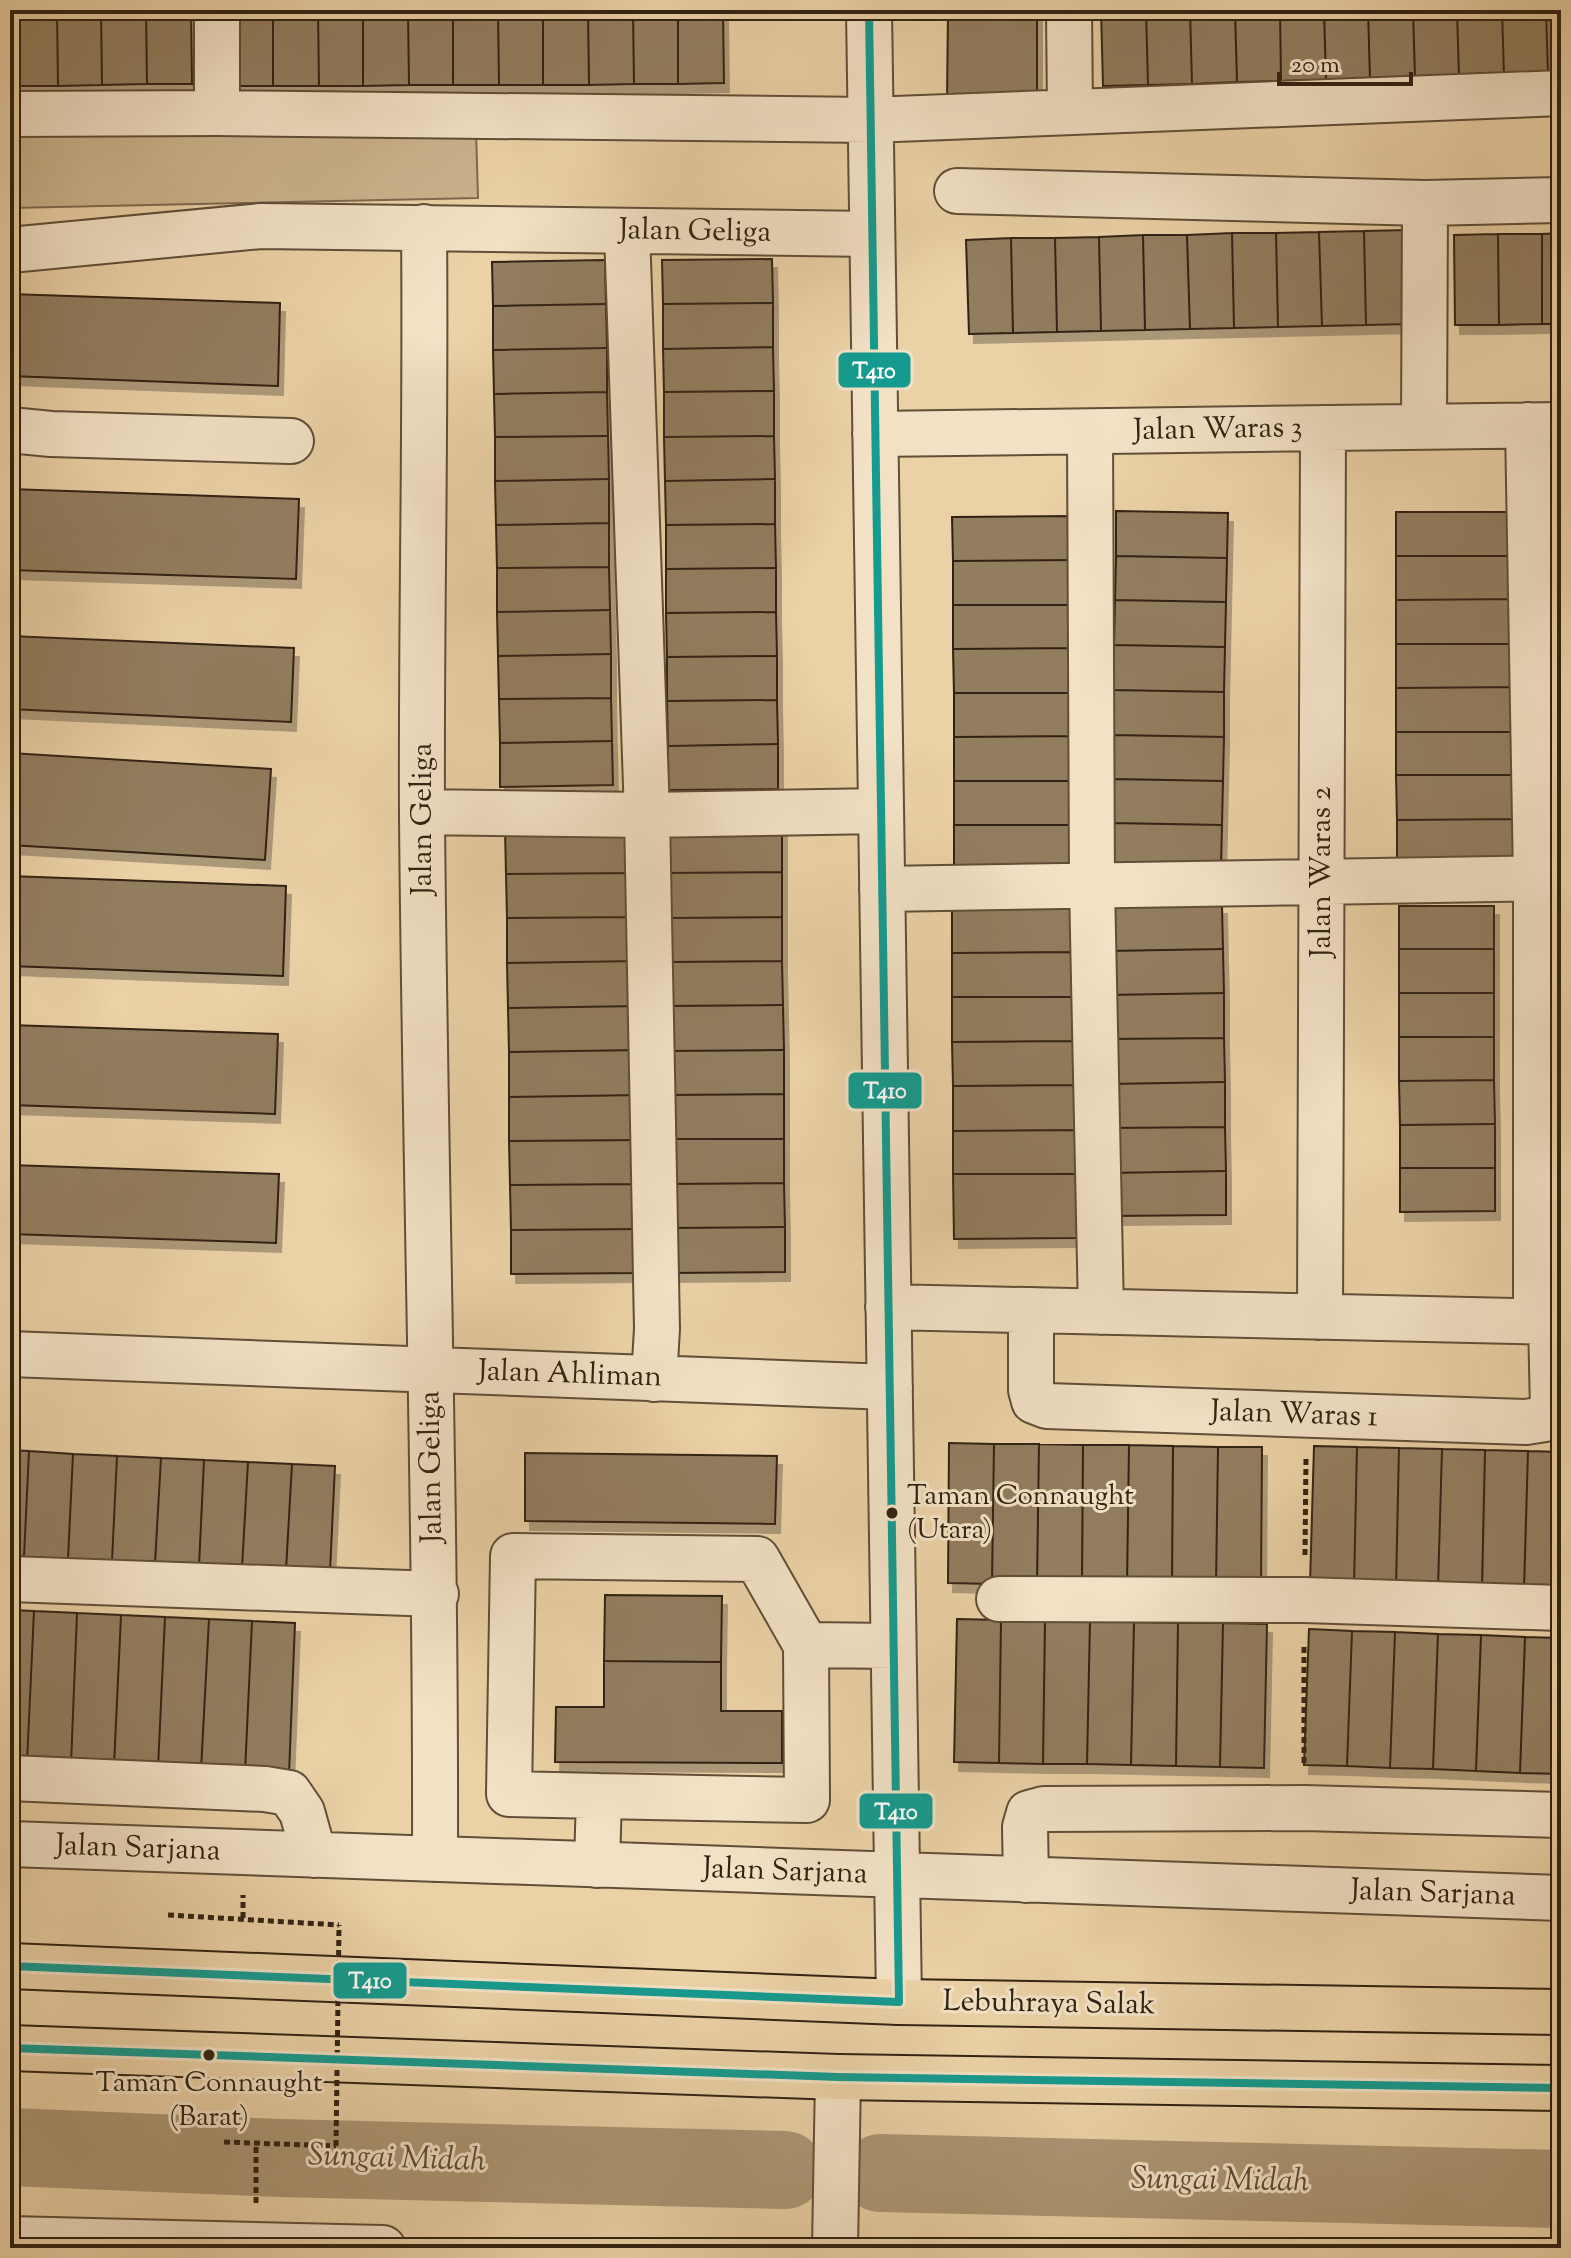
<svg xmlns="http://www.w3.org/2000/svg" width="1571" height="2258" font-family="'Sorts Mill Goudy',serif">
<defs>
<filter id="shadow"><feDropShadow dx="5" dy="9" stdDeviation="0" flood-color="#0004"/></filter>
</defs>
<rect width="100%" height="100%" fill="#ebd1a6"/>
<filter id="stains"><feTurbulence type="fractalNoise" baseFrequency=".0025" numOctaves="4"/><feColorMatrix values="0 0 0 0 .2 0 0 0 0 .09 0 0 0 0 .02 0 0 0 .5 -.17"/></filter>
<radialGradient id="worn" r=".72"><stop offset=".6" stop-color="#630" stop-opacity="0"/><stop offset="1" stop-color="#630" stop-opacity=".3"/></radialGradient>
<path fill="#cbb38d" stroke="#7e6a50" stroke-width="2" d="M476,131L478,198L10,208V134Z"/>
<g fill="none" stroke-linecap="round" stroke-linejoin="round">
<path stroke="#ac9674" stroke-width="78" d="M10,2147L280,2158L785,2170
M880,2173L1561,2189"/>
</g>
<path fill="#927d5f" stroke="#312212" stroke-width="2" filter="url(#shadow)" d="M10,10H12L13,86H10Z
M12,10H57L58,86H13Z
M57,10H101L102,85L58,86Z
M101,10H146L147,84L102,85Z
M146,10H191L192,84H147Z
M228,10H273V86H229Z
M273,10H318L319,86H273Z
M318,10H363V86H319Z
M363,10H408L409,85L363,86Z
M408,10H453V85H409Z
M453,10H498L499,85H453Z
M498,10H543V85H499Z
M543,10H588L589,85H543Z
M588,10H633L634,84L589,85Z
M633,10H678V84H634Z
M678,10H723L724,83L678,84Z
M948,10H1037V103L947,102Z
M1101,10H1146L1148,85L1103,86Z
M1146,10H1190L1192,84L1148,85Z
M1190,10H1235L1237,82L1192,84Z
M1235,10H1280L1281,81L1237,82Z
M1280,10H1324L1326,80L1281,81Z
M1324,10H1368L1370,79L1326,80Z
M1368,10H1413L1415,78L1370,79Z
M1413,10H1457L1459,77L1415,78Z
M1457,10H1502L1504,76L1459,77Z
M1502,10H1546L1548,74L1504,76Z
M1546,10H1561V74H1548Z
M1408,230L1410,324L1366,325L1364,231Z
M1364,231L1366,325L1322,326L1319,232Z
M1319,232L1322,326L1278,327L1276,233Z
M1232,233H1276L1278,327L1234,328Z
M1232,233L1234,328L1190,329L1187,235Z
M1561,233V324H1542V234Z
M1498,234L1499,325H1455L1454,235Z
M1498,234H1542V324L1499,325Z
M1143,235H1187L1190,329L1145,330Z
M1143,235L1145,330L1101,331L1099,237Z
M1099,237L1101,331L1057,332L1055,238Z
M1011,238L1013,333L969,334L966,240Z
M1011,238H1055L1057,332L1013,333Z
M772,259L773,303L663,304L662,260Z
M605,260L606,304L493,306L492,262Z
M10,294L280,303L278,386L10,376Z
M773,303V347L663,349V304Z
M606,304L607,348L493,350V306Z
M773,347L774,391L664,392L663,349Z
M607,348V392L494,394L493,350Z
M774,391V436L664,437V392Z
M607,392L608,436L495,437L494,394Z
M608,436L609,479L495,481V437Z
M774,436L775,479L665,481L664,437Z
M609,479V523L496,525L495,481Z
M775,479V524L666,525L665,481Z
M10,489L299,499L296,579L10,570Z
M1116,511L1228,513L1227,558L1116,556Z
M1544,511H1561V555H1544Z
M1396,512H1520V556H1396Z
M1077,516L1078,560L953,561L952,517Z
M609,523V567L497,568L496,525Z
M775,524L776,568L666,569V525Z
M1544,555H1561V598H1545Z
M1116,556L1227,558L1226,602L1115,600Z
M1396,556H1520V599L1396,600Z
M1078,560L1077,605H953V561Z
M609,567L610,610L497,612V568Z
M776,568V612L666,613V569Z
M1545,598H1561V642H1545Z
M1520,599V644H1396V600Z
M1115,600L1226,602L1225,647L1114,645Z
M953,605H1077V648L953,649Z
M610,610L611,654L498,656L497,612Z
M776,612L777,656L667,657L666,613Z
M10,636L294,648L291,722L10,709Z
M1545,642H1561V686H1545Z
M1396,644H1520V687L1396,688Z
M1114,645L1225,647L1224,692L1113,690Z
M1077,648L1078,693H954L953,649Z
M611,654V698L499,699L498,656Z
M777,656V700L667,701V657Z
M1545,686H1561V730H1546Z
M1520,687L1521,732H1396V688Z
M1113,690L1224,692V737L1113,735Z
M954,693H1078V736L954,737Z
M611,698L612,741L500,743L499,699Z
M777,700L778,744L668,746L667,701Z
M1546,730H1561V774H1546Z
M1396,732H1521V775H1396Z
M1113,735L1224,737L1223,781L1112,779Z
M1078,736V781H954V737Z
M612,741L613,785L500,787V743Z
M778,744V789L668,790V746Z
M10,753L271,769L265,860L10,845Z
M1546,774H1561V818H1545Z
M1396,775H1521V819L1397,820Z
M1112,779L1223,781L1222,825L1111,823Z
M954,781H1078L1079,825H954Z
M1545,818H1561V861L1546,862Z
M1521,819V863H1397V820Z
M1111,823L1222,825L1221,870L1110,869Z
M954,825H1079V869H954Z
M638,828L639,873L506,874L505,830Z
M782,828V872L664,873V829Z
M782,872V917L665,918L664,873Z
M639,873V917L507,918L506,874Z
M10,876L286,886L283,976L10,966Z
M1222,905L1223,949L1107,951L1106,906Z
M1399,906H1494V949H1399Z
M1556,906H1561V949H1555Z
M1075,908V952L952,953V909Z
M639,917L640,961L507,963V918Z
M782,917V961L665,962V918Z
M1223,949L1224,993L1107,995V951Z
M1399,949H1494V993H1399Z
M1555,949H1561V992H1554Z
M1075,952L1076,997H952V953Z
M640,961V1006L508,1008L507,963Z
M782,961L783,1005L665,1006V962Z
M1554,992H1561V1035H1553Z
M1224,993V1038L1107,1039V995Z
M1399,993H1494V1037H1399Z
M952,997H1076V1041L952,1042Z
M783,1005L784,1050L665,1051V1006Z
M640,1006L641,1050L509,1052L508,1008Z
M10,1025L278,1034L275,1114L10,1105Z
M1553,1035H1561V1078H1553Z
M1399,1037H1494V1080L1399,1081Z
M1224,1038L1225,1082L1108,1084L1107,1039Z
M1076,1041V1085L953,1086L952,1042Z
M641,1050L642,1095L509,1097V1052Z
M784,1050V1094L666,1095L665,1051Z
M1553,1078H1561V1121H1552Z
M1494,1080L1495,1124L1400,1125L1399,1081Z
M1225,1082V1127L1109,1128L1108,1084Z
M1076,1085V1130L953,1131V1086Z
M784,1094V1139H666V1095Z
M642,1095L643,1140L509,1141V1097Z
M1552,1121H1561V1164H1551Z
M1495,1124V1168H1400V1125Z
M1225,1127L1226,1171L1109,1173V1128Z
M1076,1130V1174H953V1131Z
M666,1139H784V1183L667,1184Z
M643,1140L642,1184L510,1185L509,1141Z
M1551,1164H1561V1207H1550Z
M10,1165L279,1174L276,1243L10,1234Z
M1400,1168H1495V1211L1400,1212Z
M1226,1171V1215L1110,1216L1109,1173Z
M953,1174H1076L1077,1238L954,1239Z
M784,1183L785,1227L667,1228V1184Z
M642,1184L643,1229L511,1230L510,1185Z
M785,1227V1272L667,1273V1228Z
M643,1229L644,1273L511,1274V1230Z
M949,1443L994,1444L992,1584L948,1583Z
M994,1444H1039L1037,1585L992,1584Z
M1039,1444L1083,1445L1082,1585H1037Z
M1083,1445H1129L1127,1585H1082Z
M1129,1445L1173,1446L1172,1585H1127Z
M1173,1446L1218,1447L1216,1586L1172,1585Z
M1314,1446L1357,1447L1354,1586L1310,1584Z
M1218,1447H1262L1261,1587L1216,1586Z
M1357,1447L1399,1448L1396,1587L1354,1586Z
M1399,1448L1442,1449L1438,1588L1396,1587Z
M1442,1449L1485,1450L1482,1589L1438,1588Z
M10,1450L29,1451L24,1557L10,1556Z
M1485,1450L1528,1451L1524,1589H1482Z
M29,1451L73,1454L68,1559L24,1557Z
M1528,1451L1561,1452V1591L1524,1589Z
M525,1453L777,1456L775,1524L525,1521Z
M73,1454L117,1456L112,1561L68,1559Z
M117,1456L161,1458L155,1563L112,1561Z
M161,1458L204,1460L199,1566L155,1563Z
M204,1460L248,1462L242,1568L199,1566Z
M248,1462L292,1464L286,1570L242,1568Z
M292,1464L335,1466L330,1572L286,1570Z
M605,1595L722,1596L721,1662L604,1661Z
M10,1610L34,1611L27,1762L10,1761Z
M34,1611L77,1613L71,1764L27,1762Z
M77,1613L121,1615L114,1766L71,1764Z
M121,1615L165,1617L158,1768L114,1766Z
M165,1617L209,1619L201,1770L158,1768Z
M209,1619L252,1621L245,1772L201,1770Z
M957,1619L1001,1620L999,1763L954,1762Z
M1001,1620H1045L1043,1764L999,1763Z
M1045,1620L1090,1621L1087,1764H1043Z
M252,1621L295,1623L289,1774L245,1772Z
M1090,1621L1134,1622L1131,1765L1087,1764Z
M1134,1622L1178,1623L1176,1766L1131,1765Z
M1178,1623H1223L1220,1767L1176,1766Z
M1223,1623L1267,1624L1264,1768L1220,1767Z
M1309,1629L1352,1631L1347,1766L1304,1765Z
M1352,1631L1395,1632L1390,1768L1347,1766Z
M1395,1632L1438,1634L1433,1769L1390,1768Z
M1438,1634L1481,1635L1476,1771L1433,1769Z
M1481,1635L1525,1637L1520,1773L1476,1771Z
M1525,1637L1561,1638V1774L1520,1773Z
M604,1661L721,1662V1711H782V1763L555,1762L556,1707H604Z"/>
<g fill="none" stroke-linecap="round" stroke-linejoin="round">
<g stroke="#604e37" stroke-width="48">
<path id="minor" d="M869,10L899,2002
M1069,10L1070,111
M217,113V10
M10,114L217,113L870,120L1561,93
M957,191L1425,203L1561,200
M424,227C426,423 421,620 422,817C425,1165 436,1512 435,1859
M627,231L647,815L657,1329L654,1379
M10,250L261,226L872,234
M1528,425L1536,879V1321
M1424,427L1425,203
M10,430L51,434L291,441
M1090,432L1092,886L1101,1312
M875,434L1561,425
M422,812L647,815L881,811
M882,889L1561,878
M888,1307L1561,1322
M1031,1310V1390L1034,1401L1047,1406L1526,1422L1545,1419L1553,1410L1551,1321
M1320,1317L1323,428
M10,1354L890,1387
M10,1579L436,1594
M999,1599L1304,1600L1561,1608
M10,1778L265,1789L289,1793L302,1812L314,1855
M599,1796L509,1794L513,1556L757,1559L806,1645
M10,1844L1561,1898
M597,1865L599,1796L807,1800L806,1645L893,1646
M1026,1880L1025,1827L1029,1813L1044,1809L1304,1808L1561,1815
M10,2239L383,2248
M835,2248L838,2077"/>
</g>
<g stroke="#312212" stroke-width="48">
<path id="highway" d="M10,1966L899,2002L1561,2012
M10,2048L838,2077L1561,2088"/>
</g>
<path stroke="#312212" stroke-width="5" stroke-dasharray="6 4" stroke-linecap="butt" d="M1305,1555L1306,1457
M1304,1763V1645
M168,1915L339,1925
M243,1918V1895
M224,2142L336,2146
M256,2203V2144"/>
<use href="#minor" stroke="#f2e1c5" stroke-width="44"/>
<use href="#highway" stroke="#ebd1a6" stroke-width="44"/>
<path stroke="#312212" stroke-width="5" stroke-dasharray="6 4" stroke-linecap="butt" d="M336,2146L339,1925"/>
<g stroke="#f2e1c5" stroke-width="14">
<path id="bus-1" d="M10,1966L899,2002L869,10
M10,2048L838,2077L1561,2088"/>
</g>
<use href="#bus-1" stroke="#159b8f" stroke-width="8"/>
</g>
<g fill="#312212" stroke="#f2e1c5" stroke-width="3">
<circle cx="892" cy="1513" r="7"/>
<circle cx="209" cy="2055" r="7"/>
</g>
<g text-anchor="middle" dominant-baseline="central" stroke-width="6" stroke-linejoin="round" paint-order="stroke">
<g font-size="28" fill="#312212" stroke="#f2e1c5" text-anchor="start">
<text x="907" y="1497">Taman Connaught<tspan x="907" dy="34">(Utara)</tspan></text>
<text x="209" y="2084" text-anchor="middle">Taman Connaught<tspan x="209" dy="34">(Barat)</tspan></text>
</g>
<g font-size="30" fill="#312212" stroke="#f2e1c5">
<text transform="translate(695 232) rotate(1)">Jalan Geliga</text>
<text transform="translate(1218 430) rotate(-1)">Jalan Waras 3</text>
<text transform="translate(423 819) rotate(-90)">Jalan Geliga</text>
<text transform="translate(1322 872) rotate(-90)">Jalan Waras 2</text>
<text transform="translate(570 1375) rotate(2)">Jalan Ahliman</text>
<text transform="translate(1294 1415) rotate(2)">Jalan Waras 1</text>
<text transform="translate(432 1467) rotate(-91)">Jalan Geliga</text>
<text transform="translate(138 1849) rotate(2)">Jalan Sarjana</text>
<text transform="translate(785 1872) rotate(2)">Jalan Sarjana</text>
<text transform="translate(1433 1894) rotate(2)">Jalan Sarjana</text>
<text transform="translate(1049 2004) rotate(1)">Lebuhraya Salak</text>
</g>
<g font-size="32" font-style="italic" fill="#5c4b34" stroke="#f2e1c5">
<text transform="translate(397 2159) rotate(2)">Sungai Midah</text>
<text transform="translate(1220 2181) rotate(1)">Sungai Midah</text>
</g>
</g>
<g stroke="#f2e1c5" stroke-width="3">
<rect x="837" y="351" width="75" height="38" rx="8" fill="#159b8f"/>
<rect x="847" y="1071" width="76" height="39" rx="8" fill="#159b8f"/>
<rect x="858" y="1792" width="76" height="38" rx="8" fill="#159b8f"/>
<rect x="332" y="1961" width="76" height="39" rx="8" fill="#159b8f"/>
</g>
<g font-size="22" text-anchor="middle" font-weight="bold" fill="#fff">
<text x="874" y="378">T410</text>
<text x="885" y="1098">T410</text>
<text x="896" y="1819">T410</text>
<text x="370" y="1988">T410</text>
</g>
<rect width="1571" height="2258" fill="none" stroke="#ebd1a6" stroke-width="40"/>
<rect x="12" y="12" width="1547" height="2234" fill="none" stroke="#312212" stroke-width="4"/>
<rect x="20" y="20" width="1531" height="2218" fill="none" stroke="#312212" stroke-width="2"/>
<path d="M1279 72v12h132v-12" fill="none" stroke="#312212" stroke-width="4"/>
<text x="1291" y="72" font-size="24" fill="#312212" stroke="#f2e1c5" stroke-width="6" paint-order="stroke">20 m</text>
<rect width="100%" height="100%" filter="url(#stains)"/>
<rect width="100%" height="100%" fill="url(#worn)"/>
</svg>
